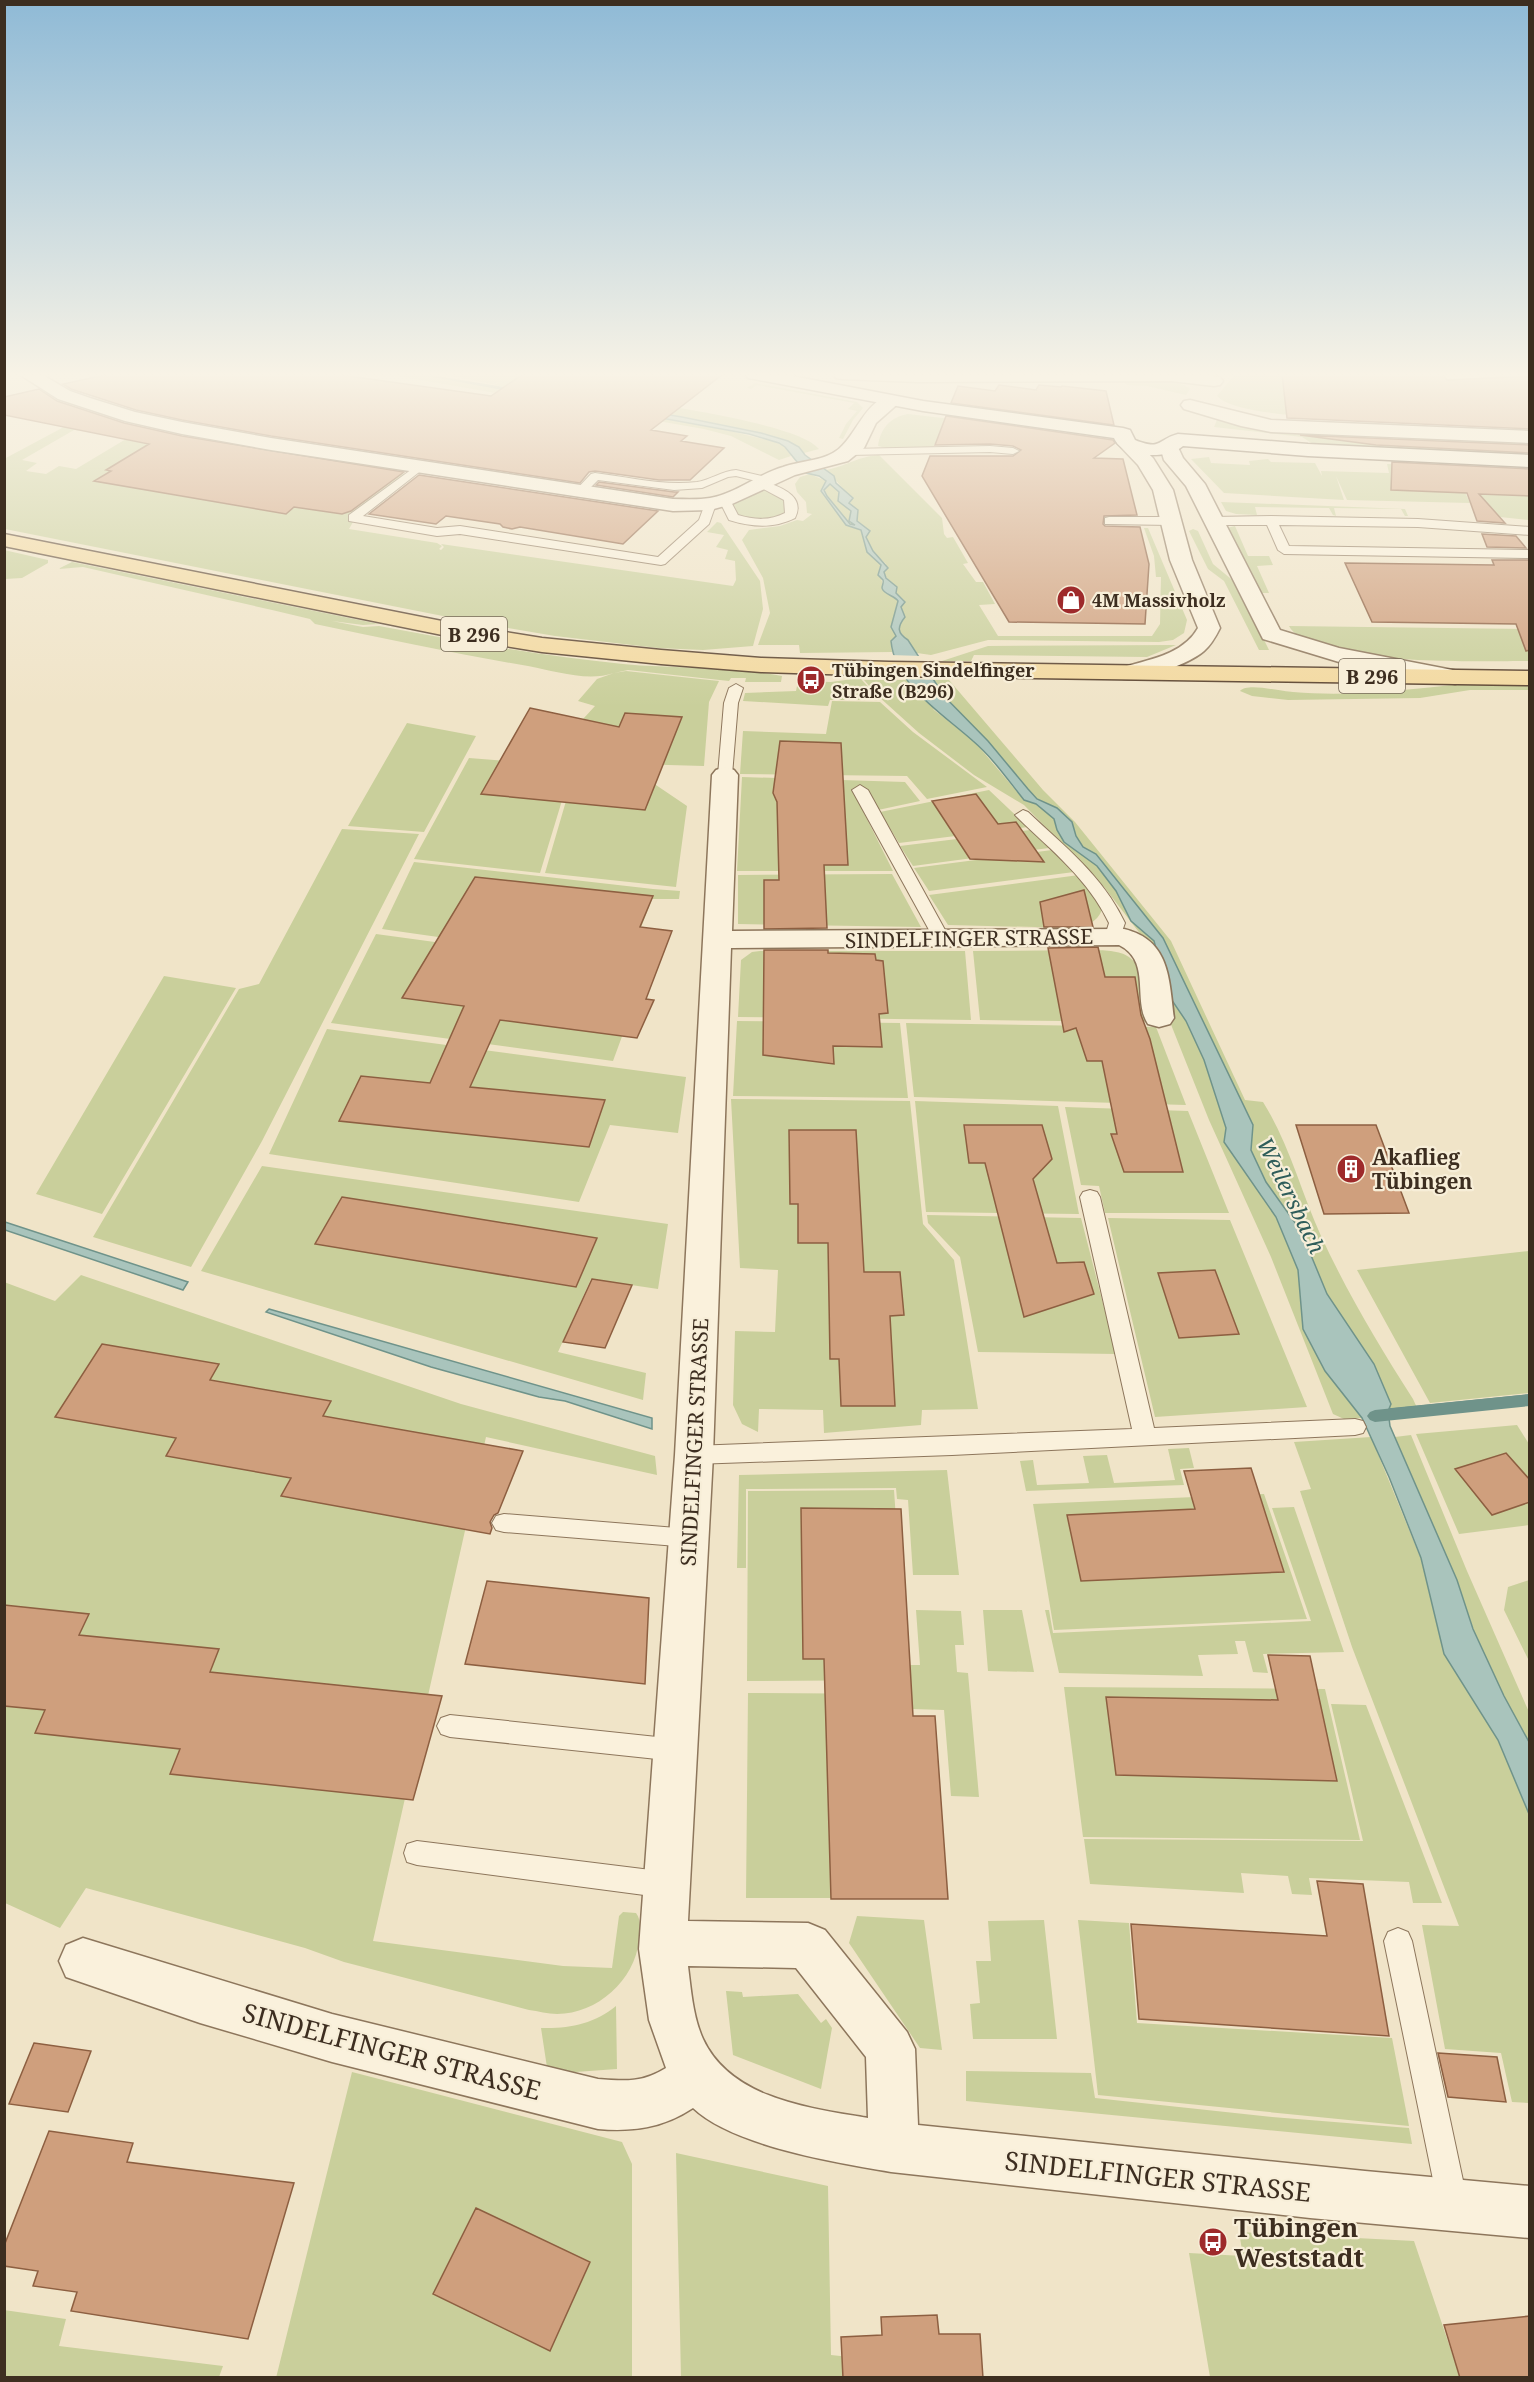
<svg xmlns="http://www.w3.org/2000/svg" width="1534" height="2382" font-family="'Noto Serif',serif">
<rect width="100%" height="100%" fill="#f0e4c8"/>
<path fill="#c9cf9b" d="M386,374H420L702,424L779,443L785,447L791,456L779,460L731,436L704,429Z
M442,374H526L511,384C562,392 793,416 819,449L804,453L799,447L761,433L494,385L500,382L492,384Z
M1235,374H1336L1351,419C1323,417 1234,415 1217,396Z
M1124,382C1140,382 1180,378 1190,389L1186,395L1147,386L1127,385Z
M755,383L857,402L863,408L853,420L843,439L839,438L846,424L857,411L848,409L854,403L757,385L751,389L747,388Z
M90,413L93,432L74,430L22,460L37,463L26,471L46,474L59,466L76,469L126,439L150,443L294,506L398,473L407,474L349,520L353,522L349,529L437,543L442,546L439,549L441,550L444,547L441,544L733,586L736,580L735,561L725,559L728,550L716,547L724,535L707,532L717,522L721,523L760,581L763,609L753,646L703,650L658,648L555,636L473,622L5,529L4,459Z
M908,414L960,420L958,425L943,424L939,435L989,442L934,444V447L886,448L878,446C880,429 890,417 908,414Z
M1219,415L1358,433L1362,442L1443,444L1440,437L1514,441L1519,450H1529V458L1313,444L1302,437L1214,427Z
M879,455L942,518L944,534L947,538L953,537L968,563L963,564L976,582H983L995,604L979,605L998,636H1152L1160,624L1161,577H1156L1154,556L1144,528H1148L1187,620L1184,633L1173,640L1159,642L988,640L931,655L917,653L899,630V625L905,617L901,607L904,600L896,593L897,587L887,578L883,572L886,564L873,552L866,537L868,529L857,521L858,510L850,504L851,500C849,495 831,474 826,470C847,466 856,457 879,455Z
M1209,457L1211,463L1250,465L1249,461L1268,459L1271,462L1315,463L1322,476L1321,471L1389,473L1387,464L1453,466L1470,503L1347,500L1336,476L1344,500L1224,493L1191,459Z
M810,474L826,481L821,491L851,527L861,530L874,559L881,565L879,569C882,576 882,590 886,593C891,597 894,595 898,601L892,627L896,636L891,641L892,652L800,653L799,645H758L770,613L763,578L742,540L749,530L780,526L797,520L803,521L812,514L807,513L806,502L797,492L795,484L800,477Z
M1529,477V520L1500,517L1472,486Z
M760,483L779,490L793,510L773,522L733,517L725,500Z
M830,484L839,492V501L851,511L857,526L850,524L827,496L824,490Z
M1221,502L1405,509L1408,516H1405L1401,509L1334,508L1336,516L1333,515L1329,508L1255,507L1257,515L1236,514L1226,511Z
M1235,526L1248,556H1269L1273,565L1257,566L1269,593H1262L1227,528Z
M1193,529L1198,531L1213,564L1236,583L1269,650H1259L1224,581L1208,569L1189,531Z
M4,550L48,560V563L22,578L5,579Z
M72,562L379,624L363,625L332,621L363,627L379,626C459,641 541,656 623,664C675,669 731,666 782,676L781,682H745L746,678H731L729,681L628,670L614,673L626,671L719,681L709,702L704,766L633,764L561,743L595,706L578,701L597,679L614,673C587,682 555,671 528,666C457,654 386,639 315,624L310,619L272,610L83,567L58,569Z
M1289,626L1529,629V661C1485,661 1311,667 1289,626Z
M1176,645L1147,657L974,655L971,661H942L988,646Z
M853,679H861L880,700H830L828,706L743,701L745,693L796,691L798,681L831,682Z
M864,680H908L911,686L928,699L934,710L974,741L1024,800L1036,804L1054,819L1057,830L1097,866L1116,891L1131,921L1154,941L1169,996L1186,1021L1204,1060L1226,1128L1224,1142L1277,1217L1298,1270L1303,1329L1362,1418L1344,1419L1333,1414L1271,1257L1209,1120L1168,1017L1145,940L1104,887L1024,805L974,775L919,733L878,696Z
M934,680H949L1043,790L1075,822L1171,941L1245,1100L1263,1102C1289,1143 1301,1192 1321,1236C1348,1294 1379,1346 1413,1399L1418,1410L1390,1411L1374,1364L1327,1294L1301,1231L1266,1182L1251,1150L1253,1125L1194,1002L1148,922L1096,854L1083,847L1076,836L1072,822L1057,808L1037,799L988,741L943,697L937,689Z
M1461,684H1530L1529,690H1470L1420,698L1288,700L1252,696L1240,691C1248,682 1281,692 1293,692C1349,697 1406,690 1461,684Z
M832,701L880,702L913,732L987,787L927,799L907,776L740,774L743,731L826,734Z
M407,723L476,736L424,832L348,826Z
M469,758L532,763L567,784L540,873L414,859Z
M573,777L653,783L687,806L676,887L545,873Z
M742,777L905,782L920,801L864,813L893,871H737Z
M989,790L1028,827L899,843L880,812Z
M342,829L419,834L262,1141L191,1267L93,1237L239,989L259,984Z
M1030,830L1049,848L913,866L900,846Z
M1052,850L1074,872L929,891L914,868Z
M414,862L653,889L680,891L679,899H652L627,964L382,929Z
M892,874L921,927L738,924V875Z
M1079,875L1102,910C1096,923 1088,925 1075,928L948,925L929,895Z
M376,934L646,971L613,1061L331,1023Z
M1097,950C1112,951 1127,951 1136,964L1153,1022L980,1020L973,951Z
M760,951H965L971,1020L738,1017L741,960L752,952Z
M164,976L236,988L102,1214L36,1194Z
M737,1021L900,1023L908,1098L733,1096Z
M906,1023L1156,1027L1186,1105L914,1097Z
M327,1029L686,1077L678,1133L610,1125L579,1202L269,1154Z
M731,1099L910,1101L923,1224L954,1260L978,1409L922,1410L921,1425L824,1433L823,1410L759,1409L758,1432L742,1424L733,1405L735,1331L775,1332L778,1270L740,1268Z
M915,1101L1058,1106L1079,1214L926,1212Z
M1065,1107L1188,1111L1229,1213H1105L1099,1186L1081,1185Z
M262,1166L668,1224L658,1289L591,1279L558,1352L646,1373L643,1400L201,1271Z
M927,1215L1081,1218L1116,1354L978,1352L960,1257L928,1223Z
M1108,1218L1230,1220L1307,1407L1155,1417Z
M1529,1251V1393L1430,1403L1357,1270Z
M81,1275L461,1404L655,1456L657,1475L486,1437L373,1941L563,1966L612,1968L619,1916L623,1912L636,1913C642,1921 640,1931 639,1940C635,1980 597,2014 557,2014C548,2014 538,2011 529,2010L344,1962L305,1948L86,1888L60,1928L5,1903L4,1282L55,1301Z
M1517,1425L1529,1444V1525L1459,1534L1416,1434Z
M1411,1435L1467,1571L1529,1712V1742L1504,1696L1473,1629L1457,1580L1395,1437Z
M1371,1437L1421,1559L1444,1654L1498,1740L1529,1814V2103L1512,2102L1501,2053L1445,2049L1422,1925L1459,1926L1352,1647L1300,1491L1311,1489L1294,1442Z
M1189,1448L1194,1468L1180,1469L1184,1485L1026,1491L1020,1461L1033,1460L1037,1485L1089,1483L1083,1456L1107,1455L1114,1483L1175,1480L1168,1449Z
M947,1470L959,1575H913L908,1500L897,1499L896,1488L746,1489V1568H737L739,1475Z
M894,1490L907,1680L747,1681L748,1491Z
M1264,1494L1307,1619L1054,1630L1033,1504Z
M1294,1507L1344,1652L1263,1654L1268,1673L1253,1672L1245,1641H1235L1238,1654L1198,1655L1203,1676L1059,1673L1045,1610H1049L1053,1633L1311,1621L1272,1508Z
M1529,1580H1530L1529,1661L1504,1610L1508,1587Z
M916,1610L961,1611L964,1645H955L957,1672L968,1673L979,1797L951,1796L944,1710L912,1709L909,1665H920Z
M983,1610H1022L1034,1672L988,1671Z
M1064,1687L1325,1689L1360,1840L1083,1837Z
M748,1693L908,1694L921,1898H746Z
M1331,1704L1366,1705L1442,1903H1413L1409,1882L1309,1878L1312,1895L1292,1894L1288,1876L1241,1873L1244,1893L1090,1884L1084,1839L1363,1841Z
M857,1916L924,1920L942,2050L920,2048L849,1943Z
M1044,1920L1057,2039H973L970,2004L980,2003L976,1961H991L988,1921Z
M1078,1920L1129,1923L1137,2023L1392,2038L1409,2126L1098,2095Z
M726,1991L742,1992L743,1997L798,1994L821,2023L826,2019L832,2028L821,2089L733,2055Z
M616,2006L617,2069L548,2074L541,2028C568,2029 594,2024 616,2006Z
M966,2071L1091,2073L1095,2098L1272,2117L1409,2128L1412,2144L966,2101Z
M352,2072L622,2142L632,2164V2377L276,2378Z
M676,2153L828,2186L831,2355L859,2358L887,2377H681Z
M1239,2232L1414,2241L1460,2377H1210L1189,2253L1243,2256Z
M4,2310L66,2319L59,2346L223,2366L219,2377H5Z"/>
<path fill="#a9c4bc" stroke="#6f938a" stroke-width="1.5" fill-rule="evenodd" d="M420,374L682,417L761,433L788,441L799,447L805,455L834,476L836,483L853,498L849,503L858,510L857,521L870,531L866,537L873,551L888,568L884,572L886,578L897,587L896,593L905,602L901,607L905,617C897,627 897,633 908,640L937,685V689L988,741L1028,789L1037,799L1057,808L1072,822L1076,836L1083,847L1096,854L1163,938L1253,1125L1251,1150L1266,1182L1301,1231L1327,1294L1374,1364L1391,1404L1389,1409L1529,1395L1388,1410L1390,1426L1457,1580L1473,1629L1504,1696L1529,1742V1814L1498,1740L1444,1654L1421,1558L1389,1477L1362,1418L1325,1371L1303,1329L1298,1270L1276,1217L1224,1142L1226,1128L1204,1060L1186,1021L1169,996L1154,941L1131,921L1116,891L1097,866L1064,842L1057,830L1054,819L1036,804L1024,800C1008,780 993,758 973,741C943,714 895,685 891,641L896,636L891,627L898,601C895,596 883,594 882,588C882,585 884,583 883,580L878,575L881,565L867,552L861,530L846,525L821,491L826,481L819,476L806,473L785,447L779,443L749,434ZM830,484L839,492L838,501L851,511L849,521L855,525L850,524L827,496L824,490Z
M5,1222L188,1282L183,1290L5,1230Z
M269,1309L652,1418V1429L565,1401L539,1397L431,1367L266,1312Z"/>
<path fill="#f0e4c8" d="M890,655L922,656L937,680L904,679Z"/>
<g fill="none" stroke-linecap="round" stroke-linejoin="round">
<path fill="#6f938a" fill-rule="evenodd" d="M1530,1394V1406L1375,1422L1370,1420L1367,1416L1370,1412L1375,1410Z"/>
</g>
<path fill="#cf9f7d" stroke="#8d5f41" stroke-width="1.5" d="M109,374H334L491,396L523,374H723L651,430L687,436L681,441L724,448L690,480H659L595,471L589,472L580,483L271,436L182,420L136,410L71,389L63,384Z
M1282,374H1442L1447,380L1530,376V429L1287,418Z
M999,385L1036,390L1039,385L1061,387L1062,386L1106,391L1114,425L951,403L958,386L995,391Z
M39,389L57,401L124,423L182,436L404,472L351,511L342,514L294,507L286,514L94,481L111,471L106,470L149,444L4,415V397Z
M946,416L1113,440L1115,443L1094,458L1123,459L1137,515L1104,516L1103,524L1105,526L1140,527L1149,564L1145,624L1009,622L922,476L930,456H1013L1021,450L1013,446L990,444L935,445Z
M1300,435L1530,445V453L1376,445Z
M1392,462L1530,469V496L1479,494L1505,523L1477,521L1467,493L1391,490Z
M419,475L658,511L623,544L520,527L512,529L503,527L500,524L446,516L436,524L369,514Z
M599,482L674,492H678L673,497L596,485Z
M1482,534L1516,536L1526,548L1487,547Z
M1492,560H1530V650L1526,651L1516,624L1372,622L1345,563L1494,565Z
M530,708L619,727L625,713L682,717L645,810L481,794Z
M780,741L841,743L848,865H824L827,928L764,929V880H779L777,802L773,793Z
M976,794L998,824L1016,822L1044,862L970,859L932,801Z
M475,877L653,896L640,927L672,931L646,999L654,1000L637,1038L500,1020L470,1087L605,1100L589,1147L339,1121L361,1076L430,1083L464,1006L402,998Z
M1084,890L1093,927H1044L1040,902Z
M1098,947L1105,977H1135L1141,1015L1150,1039L1183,1172H1124L1111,1134H1117L1102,1061H1087L1076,1028L1064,1032L1048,948Z
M764,950H828V953L875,954L876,960L883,961L888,1013L879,1014L882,1047L833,1046L834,1064L763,1055Z
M964,1125H1042L1052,1159L1033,1179L1057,1263L1084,1262L1094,1294L1024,1317L985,1163H969Z
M1296,1125H1376L1409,1213L1324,1214Z
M789,1130H856L864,1272H900L904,1315L890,1316L895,1406H841L839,1359H830L828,1243H798V1204H790Z
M342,1197L418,1209L597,1238L576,1287L315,1244Z
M1215,1270L1239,1334L1179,1338L1158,1273Z
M592,1279L632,1285L605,1348L563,1342Z
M102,1344L219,1364L210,1380L331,1401L323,1416L523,1451L498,1513L494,1515L490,1522L492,1528L490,1534L281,1496L291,1478L166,1456L176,1438L55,1417Z
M1506,1453L1530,1480V1502L1492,1515L1455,1469Z
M1251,1468L1284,1572L1081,1581L1067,1515L1195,1509L1184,1471Z
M801,1508L901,1509L913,1716H935L948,1899H831L824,1659H803Z
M487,1581L649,1598L645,1684L465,1664Z
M4,1605L89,1614L79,1635L219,1649L210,1672L442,1696L413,1800L170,1774L180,1749L35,1733L45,1710L4,1706Z
M1268,1655L1310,1656L1337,1781L1116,1775L1106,1697L1278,1700Z
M1317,1881L1363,1884L1389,2036L1139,2019L1131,1924L1327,1936Z
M34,2043L91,2051L68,2112L9,2104Z
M1438,2053L1497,2057L1506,2102L1448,2097Z
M49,2131L133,2143L127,2162L294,2183L248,2339L71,2311L77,2292L33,2286L38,2271L4,2266V2246Z
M476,2208L590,2262L550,2351L433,2294Z
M937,2315L939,2334H980L983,2378H843L841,2337L882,2335L881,2317Z
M1530,2316V2378H1460L1444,2325Z"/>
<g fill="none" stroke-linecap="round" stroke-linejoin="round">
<g stroke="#8d765c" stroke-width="2">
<path id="lane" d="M990,446L1013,448L1019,451L1013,454L990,452L850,455L844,452L850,449Z
M419,464L423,465V469L363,516L437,528L460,526L658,557L699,520L706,501L710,500L716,504L709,524L665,564L661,565L460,534L437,536L349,521V515Z
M736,470L770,478L772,480L769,483C785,489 805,498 795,518C773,529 752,527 729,520L719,500L721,498H729L738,515C754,520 770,521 785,513L784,500L756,485V481L736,476L728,477L702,488L674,490L598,480L584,494H576L574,492L591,474L595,473C628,477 663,486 697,482C710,480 722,471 736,470Z
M1271,516L1418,519L1530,527V535L1418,527L1279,525L1289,546L1530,550V558L1284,554L1278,550L1267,525H1213L1207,521L1213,517Z
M1109,517H1171L1177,521L1171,525L1105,524V518Z
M736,684L743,688L738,703L732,775L725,779L718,775L724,703L729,688Z
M860,785L868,790L950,939L948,943L942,944L934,939L852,790Z
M1023,810L1028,812C1065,847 1103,876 1125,923L1119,940H1107L1105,936L1109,923C1088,879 1052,851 1018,818L1015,815Z
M1090,1190L1097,1192L1100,1197L1154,1428L1355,1419L1363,1421L1366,1427L1363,1433L1355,1435L952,1455L694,1464L686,1461L683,1455L686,1449L694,1446L1132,1429L1080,1197L1083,1192Z
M504,1514L689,1529L697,1531L701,1538L697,1545L689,1547L504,1532L496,1530L492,1523L496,1516Z
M450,1715L676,1739L685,1742L689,1750L685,1758L676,1761L450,1737L441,1734L437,1726L441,1718Z
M417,1841L667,1872L677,1876L681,1885L677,1894L667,1898L417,1865L407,1862L404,1853L407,1844Z
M1398,1928L1408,1932L1412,1941L1468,2204L1464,2215L1453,2219L1442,2215L1438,2204L1384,1941L1388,1932Z"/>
</g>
<g stroke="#8d765c" stroke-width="3">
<path id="street" d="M19,374H41L70,391L90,398L135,412L182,422L271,438L673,499C685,499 698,500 710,498C735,494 758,474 783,467C799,461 822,461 836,451C856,439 868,390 898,397L901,401L876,423L864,448L848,461L795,475L732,504L710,510L673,511L271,450L182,434L125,421L58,399Z
M833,374H1199L1220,377L1223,381L1220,385L1214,386L1171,381L918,382L842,379L836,378Z
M1190,400L1271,420L1530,431V443L1271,432L1241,426L1184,409L1181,405L1184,401Z
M1126,437L1133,439L1153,458L1173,490L1192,560L1220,628C1216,636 1211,645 1204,651C1189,664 1139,683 1120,678L1116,673L1120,668C1147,660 1183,655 1198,628L1170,560L1153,490L1138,465L1117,443L1119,439Z
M1169,441L1176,443L1183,458L1205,484L1280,630L1339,648L1463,672L1467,677L1463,682L1455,684L1339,662L1263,639L1186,486L1164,460L1160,447L1162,443Z
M725,767L734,770L738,775L732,931L1124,929C1170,940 1169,979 1174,1018L1170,1024L1159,1027L1148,1024C1132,1000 1152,961 1119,945L731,948L713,1455L688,1921L808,1923L825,1930L907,2032L915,2049L918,2125L1365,2171L1530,2186V2238L1310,2218L891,2172C837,2163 733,2146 693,2108C663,2128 633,2132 598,2129L332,2062L200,2023L66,1977L59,1961L66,1945L83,1938L332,2014L598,2079C625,2081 642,2083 666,2068L649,2020L639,1949L675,1455L712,775L716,770ZM688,1966L796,1968L866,2057L868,2118C809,2108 731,2099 703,2039C693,2017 691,1990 688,1966Z"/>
</g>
<g stroke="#6f573f" stroke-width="3">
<path id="secondary" d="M745,374H782L923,401L1123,428L1130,430L1135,440C1162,451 1158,439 1178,434L1308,444L1530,455V467L1308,456L1183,446C1168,460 1122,458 1114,438L923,411L754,379L748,378Z"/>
</g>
<g stroke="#5b4430" stroke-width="3">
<path id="primary" d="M4,534L462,625L542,638L661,650L761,658L889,662L1530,671V685L889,676L761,672L661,664L542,652L462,639L4,546Z"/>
</g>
<use href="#lane" fill="#faf1dc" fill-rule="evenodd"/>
<use href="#street" fill="#faf1dc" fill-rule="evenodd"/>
<use href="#secondary" fill="#faf1dc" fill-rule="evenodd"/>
<use href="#primary" fill="#f3d9a0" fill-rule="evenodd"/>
</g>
<linearGradient id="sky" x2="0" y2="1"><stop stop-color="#8fbad6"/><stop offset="0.53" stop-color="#f8f3e6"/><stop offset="1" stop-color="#f8f3e6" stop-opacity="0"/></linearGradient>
<rect width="1534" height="707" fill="url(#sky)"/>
<defs>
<g id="shop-disc" transform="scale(1.5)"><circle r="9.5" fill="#9e2a2b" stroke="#f7eed8"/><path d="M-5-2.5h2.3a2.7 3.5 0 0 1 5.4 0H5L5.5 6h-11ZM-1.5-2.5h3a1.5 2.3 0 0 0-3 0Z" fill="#fff"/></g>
<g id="bus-disc" transform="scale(1.5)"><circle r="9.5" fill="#9e2a2b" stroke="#f7eed8"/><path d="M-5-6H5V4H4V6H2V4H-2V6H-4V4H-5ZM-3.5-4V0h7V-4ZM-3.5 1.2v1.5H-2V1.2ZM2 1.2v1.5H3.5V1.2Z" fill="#fff"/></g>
<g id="building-disc" transform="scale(1.5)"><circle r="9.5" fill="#9e2a2b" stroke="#f7eed8"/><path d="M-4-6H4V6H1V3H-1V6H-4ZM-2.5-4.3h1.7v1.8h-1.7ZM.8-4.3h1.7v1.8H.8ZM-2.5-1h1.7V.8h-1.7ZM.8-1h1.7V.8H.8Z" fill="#fff"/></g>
</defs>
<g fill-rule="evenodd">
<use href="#shop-disc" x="1071" y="600"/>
<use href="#bus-disc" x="811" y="680"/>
<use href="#building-disc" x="1351" y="1169"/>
<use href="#bus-disc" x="1213" y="2242"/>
</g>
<g text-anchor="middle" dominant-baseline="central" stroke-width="4.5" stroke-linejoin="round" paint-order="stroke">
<g font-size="18" font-weight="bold" fill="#3d2e20" stroke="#f7eed8" text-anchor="start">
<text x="1092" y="600">4M Massivholz</text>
<text x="832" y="670">Tübingen Sindelfinger<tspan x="832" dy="21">Straße (B296)</tspan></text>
</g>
<g fill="#f7eed8" stroke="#756857" stroke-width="1.5">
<rect x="441" y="617" width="66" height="34" rx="4.5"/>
<rect x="1339" y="659" width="66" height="34" rx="4.5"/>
</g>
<g font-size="20" font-weight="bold" fill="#3d2e20">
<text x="474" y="634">B 296</text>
<text x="1372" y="676">B 296</text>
</g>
<g font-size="21" fill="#3d2e20" stroke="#f7eed8">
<text transform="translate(969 938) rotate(-1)">SINDELFINGER STRASSE</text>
<text transform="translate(694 1442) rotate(-87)">SINDELFINGER STRASSE</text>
</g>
<g font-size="21" font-weight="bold" fill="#3d2e20" stroke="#f7eed8" text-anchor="start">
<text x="1372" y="1157">Akaflieg<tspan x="1372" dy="24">Tübingen</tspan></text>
</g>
<g font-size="22" font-style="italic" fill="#2f5d5a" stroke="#f7eed8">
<text transform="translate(1292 1195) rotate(64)">Weilersbach</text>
</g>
<g font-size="26" fill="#3d2e20" stroke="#f7eed8">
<text transform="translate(392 2051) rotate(15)">SINDELFINGER STRASSE</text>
<text transform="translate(1158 2176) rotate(6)">SINDELFINGER STRASSE</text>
</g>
<g font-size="26" font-weight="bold" fill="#3d2e20" stroke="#f7eed8" text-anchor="start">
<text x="1234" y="2227">Tübingen<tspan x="1234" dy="30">Weststadt</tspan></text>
</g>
</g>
<rect width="1534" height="2382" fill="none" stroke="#3d2e20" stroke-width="12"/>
</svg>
